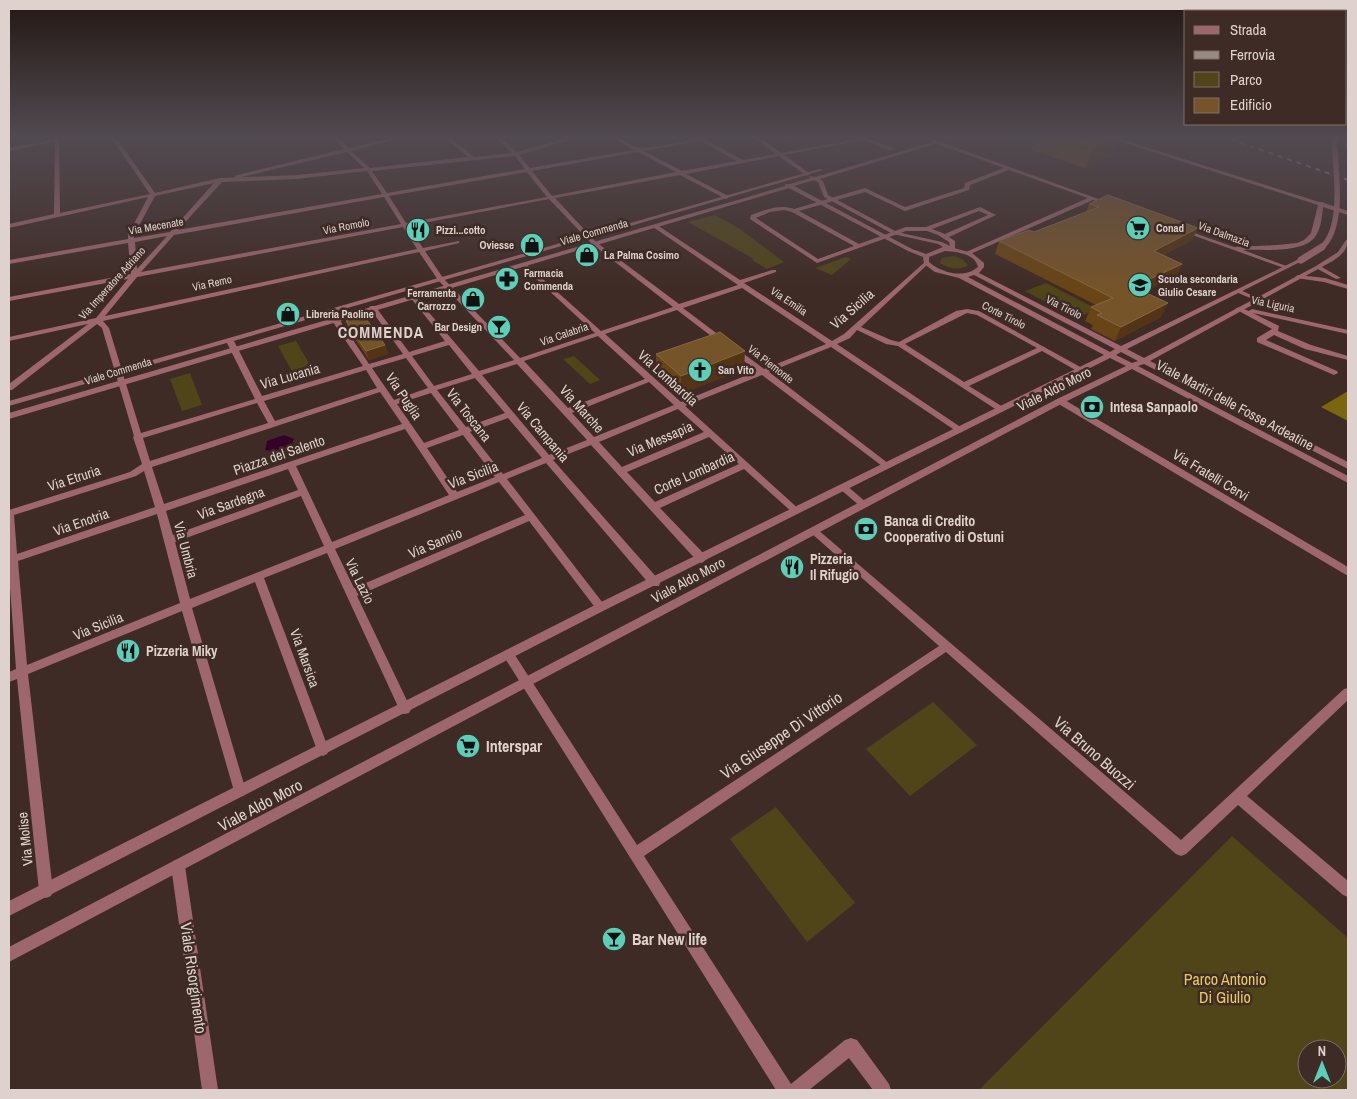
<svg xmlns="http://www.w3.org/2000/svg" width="1357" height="1099" font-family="'Archivo Narrow',sans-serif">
<rect width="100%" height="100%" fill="#3f2b25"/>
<path fill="#504518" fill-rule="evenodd" d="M715,215L740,229L784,262L767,269L752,260L754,259L688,222Z
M954,256L962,259L968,265C960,271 948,269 940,263L942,258Z
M846,257L851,259L832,275L815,268Z
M1046,283L1097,309L1076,318L1025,291Z
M296,341L310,365L292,371L278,346Z
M574,356L600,380L590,384L563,359Z
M190,373L202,405L182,411L170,379Z
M933,702L977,745L910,796L866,749Z
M776,807L855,903L807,942L730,839Z
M1232,836L1348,938V1090H979ZM1307,1049H1337V1079H1307Z"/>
<path fill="#7a660f" d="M1348,391V421L1321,407Z"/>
<path fill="#370028" d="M284,435L294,439L291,447L278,453L265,450L267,441Z"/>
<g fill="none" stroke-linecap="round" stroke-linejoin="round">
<path fill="#9e676e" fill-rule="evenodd" d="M55,136H59L60,213L150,194L110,136H115L155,193L220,178L297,175L364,168L347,152L237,178L234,176L344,149L331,136H336L349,148L400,136H409L351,151L370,168L468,157L443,136H448L474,157L512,153L493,136H498L517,152L574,136H583L519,155L530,168L634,150L610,136C622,136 631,149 642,148C669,147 695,136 723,136L706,140L743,160L776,154L752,136H758L781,153L858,139L856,136H861L895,149L890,150L863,140L784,155L809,173L810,174L807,176L779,156L686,174L728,196V198L726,199L680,175L555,198L596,242L679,304L738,285L653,227V225H657L740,280L772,270H776V272L744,283L832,341L844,334L926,261L929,263L928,264L861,327L891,340L899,342L956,311L967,309L979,311L1084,369L1080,371H1077L1042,351L969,386L1003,407V411L1000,412L898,346L886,344L857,330L850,338L837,344L962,428V432L959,433L831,347L769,372L889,464L890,466L886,469L762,375L685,406L801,511L796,514L793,513L744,469L660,508L706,556L707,559L702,563L698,562L591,445L553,460L659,580L660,583L659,586H651L546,463L507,479L606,607L605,610H597L529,521L357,596L411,709L409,713L405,714L401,713L327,553L264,578L329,750L327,754L323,756L319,754L317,750L255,582L192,608L246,791L245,795L240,797L235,795L234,791L182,611L28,674L53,891L51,896L46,898L41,896L39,891L17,679L9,682V672L16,669L9,574V510L130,472L142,464L133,437L134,436L102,328L97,324L12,390H9V384L88,324L9,341V337L96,318L128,279L9,301V297L131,274L128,243L9,264V260L128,239V235L148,197L9,228V224L54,214ZM700,141L737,161L682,171L644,151ZM638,152L676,172L552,196L532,171ZM515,156L525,169L387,193L372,171ZM367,171L382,194L178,230L222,182L297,179ZM527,172L547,197L406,223L389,196ZM214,183L170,232L134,238V235L155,196ZM384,197L401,224L141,272L174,235ZM549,199L592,244L673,307L601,331L525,263H521V265L595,333L520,358L443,278L425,251L459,243V241L423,248L408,226ZM403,227L417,249L105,316L137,277ZM167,236L137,269L135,242ZM419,252L438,280L514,360L479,371L414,295L412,294L409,296L410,297L445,341L409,352L375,306H371L369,307L403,354L369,364L333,310H330L326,312L363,366L262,396L234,341L230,339H227L226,341L255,399L141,433L109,328L103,321ZM742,288L826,344L764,369L683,308ZM677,310L757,371L681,402L605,334ZM967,313L977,315L1037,348L964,382L905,344ZM598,336L645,379L568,408L524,361ZM449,345L472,374L434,386L412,356ZM406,358L428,388L394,400L372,368ZM517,364L587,440L549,455L482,375ZM366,370L377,388L275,421L264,401ZM475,378L505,413L466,427L437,390ZM649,382L674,405L594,437L572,413ZM380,392L402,424L164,504L152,467ZM431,393L459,430L424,443L397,404ZM257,403L268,423L150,461L143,438ZM678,409L704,432L622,467L599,442ZM508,418L542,458L503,474L470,432ZM405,429L449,495L332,542L296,466ZM463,435L495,477L457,492L427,448ZM709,437L739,464L655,502L627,472ZM288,469L298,490L173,535L166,511ZM144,471L155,507L17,554L14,515L136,476ZM499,482L525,515L354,588L335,549ZM301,496L324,546L190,599L175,542ZM157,514L180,603L27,665L18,561Z
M1103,136H1111L1319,202H1323L1324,203L1348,211V215L1323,207C1322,217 1321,229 1315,237C1302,254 1261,249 1243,250L1289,267L1284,268L1181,231L1186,230L1234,247L1277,245L1297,243L1304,240L1311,233L1318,205Z
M926,138H930L1112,204L1109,206L1093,200L968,255L965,253L966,252L1088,198L1009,170L970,185L969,190L905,211L865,192L799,211L859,244L906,227H926L980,207L996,215L949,237L955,241V251H951L949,242L938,235L927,231H906L817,263L750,219L751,215C765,210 779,204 794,209L865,188L905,207L964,188L965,183L1004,168L926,140ZM784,210L792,212L854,246L818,259L756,218L770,212ZM979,211L988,215L945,234L932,229Z
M1316,266H1320L1341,278L1336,279L1316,268Z
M1298,275L1325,278L1348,285V289L1324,282L1296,278L1295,277Z
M1236,290H1240L1260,299L1255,300L1236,292Z
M1239,307L1249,311L1252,309L1348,330V334L1253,313L1279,326L1278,331L1311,345L1348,356V360L1305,349L1274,335L1266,340L1337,371L1338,373L1334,375L1257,342V338L1272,329L1237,310L1235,309Z
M1057,399H1063L1348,567V576L1057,403Z
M843,484L846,485L867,503L869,505L867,507H861L840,489L838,487Z
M814,528L817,529L1181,840L1344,689L1348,688V700L1247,796L1348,881V897L1343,895L1238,805L1186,854L1181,856L1176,854L946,652L644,856L791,1084L845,1040L851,1038L857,1040L889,1084L891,1090H873L849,1058L809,1090H776L503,655L505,652L509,650L513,652L637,845L939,646L811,533L809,531L811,529Z
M178,859L183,861L185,866L218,1090H202L171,866L173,861Z"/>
<path fill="#9e676e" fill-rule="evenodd" d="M73,136H84L9,151V148Z
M953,136H961L820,179L823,181L828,195L897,232L942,242L954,248L972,253L984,263V267L979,273L1121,346L1299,259L1304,260L1127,349L1144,358L1316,266L1338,252L1346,240L1348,239C1348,255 1332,261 1320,268L1150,361L1348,462V469L1144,364L1138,366L1348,476V483L1132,369L1063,403L9,962V947L1057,399L1126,366L1110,358L605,610L9,916V901L597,604L1104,355L959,278L935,272L924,264L923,257L908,251L789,188L9,419V413L785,186V184H790L810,178V176L815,177ZM814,180L818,182L824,197L893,234L938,244L943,247L926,254L912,249L794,186ZM945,251C956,252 975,253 978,267C964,279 942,273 929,262V257ZM974,275L1115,349L1110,352L968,277ZM1121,352L1138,361L1132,363L1116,355Z
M1348,141V148L1345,146L1346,142Z
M819,169L824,170L9,406V401Z"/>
<path stroke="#998984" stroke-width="2" stroke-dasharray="5 5" stroke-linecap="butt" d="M1221,136L1348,180"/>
<path stroke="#9e676e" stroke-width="5.5" d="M1321,248C1346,227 1335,167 1334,136"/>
<path stroke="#9e676e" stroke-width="7" d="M1301,260L1322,247"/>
</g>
<path fill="#694516" d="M775,136H825V137L788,143Z
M1035,136H1120L1111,156L1085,168L1031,150Z
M1089,204L1192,240L1164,255L1182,264L1176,277L1143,292L1161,317L1115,341L1091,329L1093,325L1085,321L1091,307L1096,305L995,254L999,241L1034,232L1086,212Z
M346,321L385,345L388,354L369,360L349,330Z
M656,354L744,369L681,394L656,372Z"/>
<path fill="#533414" d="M789,136H825V137L788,143Z
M1116,136H1120L1111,156L1085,168L1093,147Z
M1198,228L1192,240L1148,263L1154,251Z
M1182,264L1176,277L1137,295L1135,286Z
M1168,303L1161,317L1115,341L1121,327Z
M385,345L388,354L369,360L366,351Z
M745,351L744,369L681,394V376Z"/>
<path fill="#76542a" stroke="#866843" d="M1060,136H1116L1093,147Z
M1108,195L1198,228L1154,251L1182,264L1135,286L1140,288L1138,289L1168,303L1121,327L1097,315L1102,313L1091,307L1113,298L999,241L1029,230L1034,232L1099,207L1089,204Z
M364,316L385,345L366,351L346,321Z
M720,332L745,351L681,376L656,354Z"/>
<linearGradient id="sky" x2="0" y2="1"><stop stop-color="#231814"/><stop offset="0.47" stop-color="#524a51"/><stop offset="1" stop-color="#524a51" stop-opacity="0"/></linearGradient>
<rect width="1357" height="290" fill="url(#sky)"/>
<defs>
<g id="supermarket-disc" transform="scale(1.25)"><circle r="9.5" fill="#5dceb8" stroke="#3f2b25"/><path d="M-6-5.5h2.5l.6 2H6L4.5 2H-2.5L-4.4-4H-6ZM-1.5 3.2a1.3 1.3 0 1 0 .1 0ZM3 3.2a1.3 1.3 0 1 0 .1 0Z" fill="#111"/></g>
<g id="restaurant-disc" transform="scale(1.25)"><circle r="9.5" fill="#5dceb8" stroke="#3f2b25"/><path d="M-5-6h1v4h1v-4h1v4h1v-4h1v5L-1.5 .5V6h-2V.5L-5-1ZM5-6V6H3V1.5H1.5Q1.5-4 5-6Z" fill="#111"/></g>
<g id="shop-disc" transform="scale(1.25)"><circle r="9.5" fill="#5dceb8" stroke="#3f2b25"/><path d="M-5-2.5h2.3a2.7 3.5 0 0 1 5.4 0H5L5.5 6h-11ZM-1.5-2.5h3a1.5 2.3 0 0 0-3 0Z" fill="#111"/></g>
<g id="pharmacy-disc" transform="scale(1.25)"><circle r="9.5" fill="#5dceb8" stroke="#3f2b25"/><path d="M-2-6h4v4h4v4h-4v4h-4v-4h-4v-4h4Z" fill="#111"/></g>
<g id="school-disc" transform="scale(1.25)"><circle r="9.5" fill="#5dceb8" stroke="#3f2b25"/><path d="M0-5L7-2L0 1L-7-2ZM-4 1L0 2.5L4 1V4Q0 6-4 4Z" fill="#111"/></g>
<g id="bar-disc" transform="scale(1.25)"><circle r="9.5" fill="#5dceb8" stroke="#3f2b25"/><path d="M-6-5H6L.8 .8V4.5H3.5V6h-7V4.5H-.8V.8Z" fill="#111"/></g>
<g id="church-disc" transform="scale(1.25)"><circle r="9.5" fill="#5dceb8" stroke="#3f2b25"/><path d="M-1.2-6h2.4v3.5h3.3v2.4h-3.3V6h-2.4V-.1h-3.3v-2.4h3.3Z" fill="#111"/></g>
<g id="bank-disc" transform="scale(1.25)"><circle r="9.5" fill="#5dceb8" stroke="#3f2b25"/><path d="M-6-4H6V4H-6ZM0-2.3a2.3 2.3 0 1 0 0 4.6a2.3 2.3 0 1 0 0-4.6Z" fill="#111"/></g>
</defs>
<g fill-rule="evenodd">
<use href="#supermarket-disc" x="1138" y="228"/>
<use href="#restaurant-disc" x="418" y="230"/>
<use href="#shop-disc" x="532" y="245"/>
<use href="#shop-disc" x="587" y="255"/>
<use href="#pharmacy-disc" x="507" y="279"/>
<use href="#school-disc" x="1140" y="285"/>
<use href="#shop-disc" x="473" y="299"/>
<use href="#shop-disc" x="288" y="314"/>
<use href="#bar-disc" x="499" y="327"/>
<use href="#church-disc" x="700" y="370"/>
<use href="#bank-disc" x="1092" y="407"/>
<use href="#bank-disc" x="866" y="529"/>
<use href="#restaurant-disc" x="792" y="567"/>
<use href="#restaurant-disc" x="128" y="651"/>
<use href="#supermarket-disc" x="468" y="746"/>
<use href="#bar-disc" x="614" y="939"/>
</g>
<g text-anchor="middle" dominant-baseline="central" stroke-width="5" stroke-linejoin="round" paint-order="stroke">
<g font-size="11" fill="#dfd2ce" stroke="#3f2b25">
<text transform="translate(156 226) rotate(-10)">Via Mecenate</text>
<text transform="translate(346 226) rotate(-11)">Via Romolo</text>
<text transform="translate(594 232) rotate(-16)">Viale Commenda</text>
<text transform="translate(1224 234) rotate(20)">Via Dalmazia</text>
<text transform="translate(112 283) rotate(-48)">Via Imperatore Adriano</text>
<text transform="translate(212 283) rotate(-12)">Via Remo</text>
<text transform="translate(789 301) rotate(34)">Via Emilia</text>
<text transform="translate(1273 304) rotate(12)">Via Liguria</text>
<text transform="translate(1064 307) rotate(27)">Via Tirolo</text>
<text transform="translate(1004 315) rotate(27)">Corte Tirolo</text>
<text transform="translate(564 334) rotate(-19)">Via Calabria</text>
<text transform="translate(771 364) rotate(38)">Via Piemonte</text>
<text transform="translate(118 371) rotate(-17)">Viale Commenda</text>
</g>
<g font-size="11" font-weight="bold" fill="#dfd2ce" stroke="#3f2b25" text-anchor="start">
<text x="1156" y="228">Conad</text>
<text x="436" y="230">Pizzi...cotto</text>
<text x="514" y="245" text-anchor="end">Oviesse</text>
<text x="604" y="255">La Palma Cosimo</text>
<text x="524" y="273">Farmacia<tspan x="524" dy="13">Commenda</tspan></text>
<text x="1158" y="279">Scuola secondaria<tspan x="1158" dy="13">Giulio Cesare</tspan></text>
<text x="456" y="293" text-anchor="end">Ferramenta<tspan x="456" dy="13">Carrozzo</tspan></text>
<text x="306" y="314">Libreria Paoline</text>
<text x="482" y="327" text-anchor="end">Bar Design</text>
<text x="718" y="370">San Vito</text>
</g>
<g font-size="14" fill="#dfd2ce" stroke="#3f2b25">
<text transform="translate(852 309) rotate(-41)">Via Sicilia</text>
<text transform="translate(290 376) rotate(-16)">Via Lucania</text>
<text transform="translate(668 378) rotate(42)">Via Lombardia</text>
<text transform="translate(1054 389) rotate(-27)">Viale Aldo Moro</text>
<text transform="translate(404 396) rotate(56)">Via Puglia</text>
<text transform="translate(1235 405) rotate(28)">Viale Martiri delle Fosse Ardeatine</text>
<text transform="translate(582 409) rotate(48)">Via Marche</text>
<text transform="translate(469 415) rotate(52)">Via Toscana</text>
<text transform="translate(543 432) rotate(50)">Via Campania</text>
<text transform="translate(660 439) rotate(-23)">Via Messapia</text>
<text transform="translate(279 455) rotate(-19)">Piazza del Salento</text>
<text transform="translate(694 473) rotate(-24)">Corte Lombardia</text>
<text transform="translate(473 475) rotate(-21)">Via Sicilia</text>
<text transform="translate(1211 475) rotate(31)">Via Fratelli Cervi</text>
<text transform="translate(74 478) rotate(-18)">Via Etruria</text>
<text transform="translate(231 503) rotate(-20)">Via Sardegna</text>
<text transform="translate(81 522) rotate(-19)">Via Enotria</text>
<text transform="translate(435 543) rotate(-23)">Via Sannio</text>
<text transform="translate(186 550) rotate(75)">Via Umbria</text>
<text transform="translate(688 580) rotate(-28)">Viale Aldo Moro</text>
<text transform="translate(360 581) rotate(64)">Via Lazio</text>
<text transform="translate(98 626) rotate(-22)">Via Sicilia</text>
<text transform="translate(305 658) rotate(70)">Via Marsica</text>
<text transform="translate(25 839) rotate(-96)">Via Molise</text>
</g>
<g font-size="14" font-weight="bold" fill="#dfd2ce" stroke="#3f2b25" text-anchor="start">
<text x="1110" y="407">Intesa Sanpaolo</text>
<text x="884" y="521">Banca di Credito<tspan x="884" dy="16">Cooperativo di Ostuni</tspan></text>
<text x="810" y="559">Pizzeria<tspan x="810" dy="16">Il Rifugio</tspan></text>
<text x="146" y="651">Pizzeria Miky</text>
</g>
<g font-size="16" font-weight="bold" letter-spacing="1" fill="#dfd2ce" stroke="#3f2b25">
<text x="381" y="332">COMMENDA</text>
</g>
<g font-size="16" fill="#dfd2ce" stroke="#3f2b25">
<text transform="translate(781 735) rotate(-34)">Via Giuseppe Di Vittorio</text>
<text transform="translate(1095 753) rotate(41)">Via Bruno Buozzi</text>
<text transform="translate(260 805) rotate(-28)">Viale Aldo Moro</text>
<text transform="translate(194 978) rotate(82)">Viale Risorgimento</text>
</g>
<g font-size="16" font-weight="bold" fill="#dfd2ce" stroke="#3f2b25" text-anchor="start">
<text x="486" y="746">Interspar</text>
<text x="632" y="939">Bar New life</text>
</g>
<g font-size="16" fill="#e8cc60" stroke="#3f2b25">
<text x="1225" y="979">Parco Antonio<tspan x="1225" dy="18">Di Giulio</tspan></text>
</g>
</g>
<rect width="1357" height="1099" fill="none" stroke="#dfd2ce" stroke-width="20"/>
<rect x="1184" y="10" width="162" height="115" fill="#3f2b25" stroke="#7f6e69"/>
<rect x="1194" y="26" width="25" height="8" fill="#9e676e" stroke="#7f6e69"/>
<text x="1230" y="35" font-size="15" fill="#dfd2ce">Strada</text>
<rect x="1194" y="51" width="25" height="8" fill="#998984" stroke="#7f6e69"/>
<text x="1230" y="60" font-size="15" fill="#dfd2ce">Ferrovia</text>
<rect x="1194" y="72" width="25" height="15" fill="#504518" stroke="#7f6e69"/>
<text x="1230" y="85" font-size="15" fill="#dfd2ce">Parco</text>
<rect x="1194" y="98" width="25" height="15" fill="#76542a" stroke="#7f6e69"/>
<text x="1230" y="110" font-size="15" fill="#dfd2ce">Edificio</text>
<g transform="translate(1322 1064)"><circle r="24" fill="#3f2b25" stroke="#7f6e69"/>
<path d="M0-4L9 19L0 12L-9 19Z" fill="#5dceb8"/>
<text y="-8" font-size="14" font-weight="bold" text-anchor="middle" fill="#dfd2ce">N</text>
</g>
</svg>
